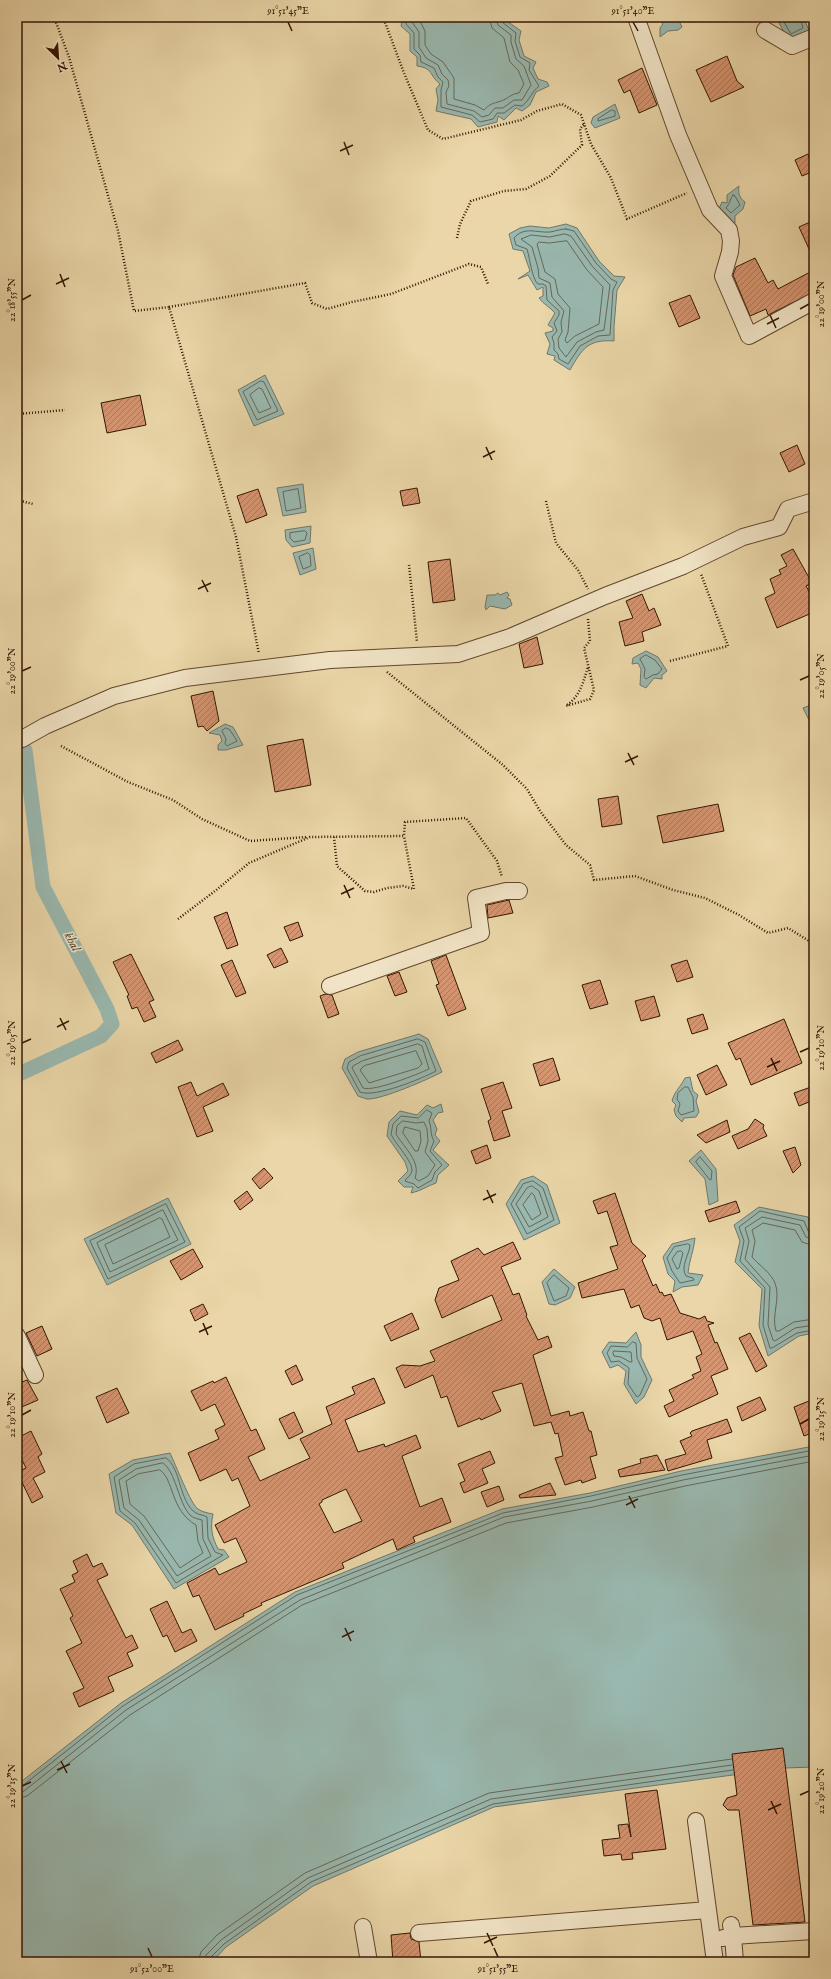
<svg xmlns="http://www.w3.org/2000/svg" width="831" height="1979" font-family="'IM FELL English',serif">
<defs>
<pattern id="building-hatch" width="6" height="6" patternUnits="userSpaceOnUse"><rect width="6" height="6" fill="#d59571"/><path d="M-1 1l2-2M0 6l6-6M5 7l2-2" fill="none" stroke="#ae795b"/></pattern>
</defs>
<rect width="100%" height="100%" fill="#ead6a8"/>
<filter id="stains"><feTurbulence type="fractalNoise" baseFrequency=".005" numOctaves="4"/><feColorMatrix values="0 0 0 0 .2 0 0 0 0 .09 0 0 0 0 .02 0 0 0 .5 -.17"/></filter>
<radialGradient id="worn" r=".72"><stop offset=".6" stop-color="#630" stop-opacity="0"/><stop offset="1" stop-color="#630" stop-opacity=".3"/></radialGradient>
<path fill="#99b8af" stroke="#71776a" d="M403,17H504V19L521,31L519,40L524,56L536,62L533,68L538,79L547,82L549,86L536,92L530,105L522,111L516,108L504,120L498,116L497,122L478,127L471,119L436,111L438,100L436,89L440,84C429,75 433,68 417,66V57L410,51V34L401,26Z
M658,17H681L680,23L682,27L678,30L668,31L660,37V28L663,24Z
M776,17H803L809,30L788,40Z
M615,104L620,118L595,128L591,123L593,117Z
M739,186C738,192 739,198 745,202L743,209L735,216V223L727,222L726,214L718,211L722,202L727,203V195Z
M566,224L577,228L599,261L614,276L625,277L617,290L614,327V341C588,339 582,349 570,370L554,360L555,356L547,354L550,344L545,333L553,331V328L548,325L555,313C550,307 543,304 539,298L543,296V287L537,290L528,275L518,279L530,271L523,251L513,249L509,234L520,228L530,226L549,228Z
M265,375L284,414L254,426L238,390Z
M303,484L306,512L283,516L277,488Z
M311,526L310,543L292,547L286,540L285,530Z
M313,548L316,569L300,575L293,553Z
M507,592L509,595L507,598L510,599L512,605L505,609L490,606L486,610L485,607L487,595H495L498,593L500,595Z
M646,651L658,657L667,671L662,675V679L654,678L646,688L640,685L641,669L638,663L632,664L633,658Z
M814,704V730L803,708Z
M225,724L233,727L243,745L226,750H218V745L222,741L220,735L209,733Z
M419,1034L428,1039L442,1072C429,1079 381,1100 367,1099C364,1098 360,1097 358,1096L342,1068L345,1059L358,1052Z
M690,1077L693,1091L698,1095L696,1101L699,1112L696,1117L684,1118L682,1122L676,1116L674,1110L676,1105L672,1101C675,1090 680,1088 685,1078Z
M441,1104L443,1112L438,1113L433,1120L437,1129L435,1135L440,1141L433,1150L449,1165L438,1175L436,1183C427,1186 421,1191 411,1193L413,1187H404L398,1181L408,1171L405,1162L387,1136L389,1122L400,1111L417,1115L427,1105L433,1108Z
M701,1150L716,1169L718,1201L709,1205L705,1179L689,1161Z
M533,1176L547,1185L560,1223L524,1240L506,1204L521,1180Z
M168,1198L191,1244L107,1285L84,1239Z
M759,1207L808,1217L814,1237V1333L799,1336L768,1356L759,1326L762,1289L735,1262L740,1241L734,1225Z
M695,1238C694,1251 689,1260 688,1273L703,1275L698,1285L682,1287L673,1292L675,1281L668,1274L663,1257L672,1244Z
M554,1269L575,1287L570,1298L555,1305L549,1304L542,1282Z
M636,1332L641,1345V1357L652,1380L644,1397L636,1404L624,1384L626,1371L618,1365L610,1368L602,1352L609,1342L626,1343Z
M814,1446V1767L785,1768L494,1807L313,1886L226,1947L212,1962H17V1785L121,1703L295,1592L502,1509L590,1493L681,1471Z
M170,1453C175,1463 191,1505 198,1509C202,1512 208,1513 213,1514C210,1528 212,1537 218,1549L224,1550L229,1557L174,1589L132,1525L116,1513L109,1474L133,1460Z"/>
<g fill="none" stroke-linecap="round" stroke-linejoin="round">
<path stroke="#666758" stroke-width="1" d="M407,17L406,24L414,33V49L420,55L421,62L434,68L438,77L443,82L441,90V107L472,115L480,122L493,119L497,113H504L515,105L522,106C530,100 532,91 539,86L529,70L530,63L520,57L515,41L516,33L502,22L500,17
M412,17V22L419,32V47L426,58L438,65L442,74L448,80L449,86L446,92L447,104L474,111L482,117L489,115L495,108H503L514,100H522L531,85L524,66L516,59L511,42V35L498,25L495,17
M418,17L425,31V45L431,54L443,62L454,78V99L475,105L484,110C491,103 492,104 501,101C508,99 510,94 519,93L524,84L518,70L510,62L504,38L492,28L489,17
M781,17L791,34L803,28L800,17
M612,110L615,111V116L598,121V119Z
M733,195L735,196L740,205L731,213L726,208C730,204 730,198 733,195Z
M566,229L574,231L596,263L611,279L617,282L613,290L610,335L598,336L580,346L568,364L559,359L558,354L554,350V343L552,337L557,331L554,323L559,315V311L547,300L546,286L543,284H538C532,279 530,259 527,249L516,245L514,238C524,226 537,233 550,232C556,231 561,229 566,229Z
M565,234L571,236L592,266L610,285L604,330L596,332L577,342L566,357L559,348L558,339L562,332L561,322L564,311L552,297L550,283L539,278L538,268L532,247L521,239L531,235L549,237Z
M567,241L587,270L603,287L599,324L575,336L567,343L565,340L568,332L570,308L558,294L555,279L545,272L537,244L539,242L549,243Z
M261,381L264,382L278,411L257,420L243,392Z
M259,388L262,389L271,408L259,413L250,395Z
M298,489L301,508L286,511L283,492Z
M305,531L307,533L305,540L294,542L290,538V533Z
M308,553L310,555L311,566L303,569L299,557Z
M646,655L655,660L662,669L658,674L653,675L646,679L644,677L645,669L640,659Z
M226,728L230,730L237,741L227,746L225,744L226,739L222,731Z
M418,1039L425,1042L436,1071C421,1079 375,1098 360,1092L347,1068L349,1062L360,1056Z
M418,1044L422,1046L429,1069C418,1074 374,1092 363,1088L352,1068L353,1066L362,1061Z
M416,1051L422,1064L418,1068L369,1083L360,1070L364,1066Z
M685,1087H688L693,1097L694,1111L681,1115L678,1111L680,1104L677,1099L678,1093Z
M427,1110L432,1113L429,1121C432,1128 430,1135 434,1141L430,1151L442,1165L435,1172L432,1180L418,1188L414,1184L405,1181C406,1178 411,1176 412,1171C413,1161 395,1144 391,1134L393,1124L401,1116L418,1118Z
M403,1121L416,1123L424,1122L427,1129L428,1141L425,1152L435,1165L428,1176L419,1181L415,1178C421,1161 404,1148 396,1134L397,1126Z
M405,1127L420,1131L421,1141L418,1151H415L403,1133Z
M700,1157L712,1171L711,1180L709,1179L696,1162Z
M533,1181L543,1188L554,1220L527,1234L511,1204L523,1184Z
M532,1186L539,1191L548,1217L529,1227L516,1204L527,1188Z
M532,1193L534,1195L541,1214L532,1220L523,1205Z
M166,1204L185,1242L108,1279L90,1241Z
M163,1210L178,1240L110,1272L97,1243Z
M160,1218L162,1219L170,1237L113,1264L105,1245Z
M814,1235L809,1233L804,1221L760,1211L739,1227L744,1241L740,1261L765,1288L763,1325L770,1348H772L797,1333L814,1330
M814,1240L806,1237L800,1225L762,1217L745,1228L749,1241L745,1259L770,1287L768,1325L773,1340L775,1341L795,1328L814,1325
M688,1244L690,1245C689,1256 680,1266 686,1276L693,1278L694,1280L680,1283L672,1271L667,1258L674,1247Z
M814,1246L802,1242L795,1230L763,1223L752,1230L755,1241L752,1257C759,1265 771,1273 775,1283C781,1298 771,1316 776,1331H779L794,1322L814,1319
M681,1251L683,1253L679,1268L677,1269L672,1259L677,1252Z
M554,1275L569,1288L566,1296L554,1301L547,1283Z
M633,1342L636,1343L637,1358L647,1379L640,1395L637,1397L628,1384L629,1368L619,1361L611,1362L607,1353L611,1346L627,1347Z
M614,1351L631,1352L632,1362H630L621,1357L614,1356L613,1353Z
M166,1458C181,1467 179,1503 196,1513C199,1515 204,1515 207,1517L208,1538L215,1552L223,1555L176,1583L135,1523L120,1511L114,1477L134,1464Z
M163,1463C176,1472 178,1502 190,1515C193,1518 198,1519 202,1520L203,1539L211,1556L177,1576L139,1520L124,1508L119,1480L136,1469Z
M160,1470C174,1479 170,1510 196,1525L198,1541L203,1553L180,1568L144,1516L130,1504L126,1481L138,1474Z
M17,1788L21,1787L123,1706L297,1595L503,1513L591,1496L682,1475L814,1450
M17,1793L24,1791L126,1710L300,1600L504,1517L592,1501L683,1480L814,1455
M17,1799L27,1796L130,1715L302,1605L506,1523L593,1507L685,1486L814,1461
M198,1962L201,1952L217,1935L305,1873L489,1793L732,1759
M204,1962L206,1955L221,1940L308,1878L491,1799L732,1765
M209,1962L210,1958L224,1944L311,1882L493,1804L733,1770"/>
<path stroke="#99b8af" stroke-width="15" d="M17,1075L101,1036L112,1024L107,1009L43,887L25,750"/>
</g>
<path fill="url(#building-hatch)" stroke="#341602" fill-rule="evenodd" d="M727,56L737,81L744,87L711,102L696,70Z
M642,68L657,105L639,113L630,90L624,93L618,80Z
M808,154L814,171L802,176L795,160Z
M810,222L811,224L814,223V260L799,227Z
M755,258L768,283L773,280L778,289L814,270V292L768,315L766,309L750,316L733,275L736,267Z
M690,295L700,318L679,327L669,303Z
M140,395L146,425L107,433L101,403Z
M797,445L805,464L789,472L780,453Z
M417,488L420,503L403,506L400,491Z
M258,489L267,515L246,523L237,496Z
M793,549L812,583L806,586L814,600V612L777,628L765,598L775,593L770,579L781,574L779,570L787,566L781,555Z
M450,559L455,600L433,603L428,562Z
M642,594L649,611L654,608L661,625L642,632L644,641L625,646L619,622L633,618L626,601Z
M537,637L543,664L524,668L519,644Z
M213,691L219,721L207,731L203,726L198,727L191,696Z
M303,739L311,785L275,792L267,746Z
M618,796L622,824L602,827L598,799Z
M718,804L724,831L663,843L657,816Z
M509,900L513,913L488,918L487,905Z
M227,912L238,945L227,949L214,917Z
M298,922L303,936L290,941L284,927Z
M281,948L288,962L274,968L267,955Z
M131,954L154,1000L149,1002L156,1017L144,1022L137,1007L132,1009L127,996L129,995L113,962Z
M446,955L466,1009L448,1016L436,985L439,984L431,961Z
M232,960L246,993L236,997L221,965Z
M687,960L693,977L677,982L671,965Z
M399,972L407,992L395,996L387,976Z
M600,980L608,1004L590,1009L582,985Z
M325,994L332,995L339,1014L328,1018L320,996Z
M654,996L660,1016L641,1021L635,1001Z
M703,1014L708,1029L692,1034L687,1019Z
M784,1019L802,1063L751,1085L740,1058L736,1060L728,1043Z
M178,1040L183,1050L156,1063L151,1053Z
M553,1058L560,1080L540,1086L533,1064Z
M717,1065L727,1085L706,1095L697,1075Z
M191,1082L197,1096L223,1083L229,1095L203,1107L213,1131L197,1137L178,1087Z
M503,1082L512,1108L502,1111L510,1136L494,1141L488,1121L491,1119L481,1089Z
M814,1086V1100L799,1106L794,1093Z
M755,1119L764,1125L763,1128L767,1136L738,1149L732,1136L748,1129Z
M727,1120L730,1132L706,1143L697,1135Z
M487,1145L491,1158L476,1164L471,1151Z
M795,1147L801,1165L793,1173L783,1151Z
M264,1168L273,1178L260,1189L252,1179Z
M247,1191L253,1200L240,1210L234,1201Z
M615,1193L632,1243L646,1256L642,1260L653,1286L656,1284L660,1293L662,1292L664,1296L671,1294L680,1313L699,1319L705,1316L707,1321L714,1323L708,1325L715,1343L717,1342L728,1369L711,1376L718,1394L669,1417L664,1406L674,1401L669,1390L694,1378L692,1375L701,1371L696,1357L702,1354L693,1331L667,1340L660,1318L652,1321L644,1318L639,1305L631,1308L624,1289L582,1298L578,1283L618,1269L610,1247L618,1245L607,1211L598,1214L593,1201Z
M736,1201L740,1212L709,1222L705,1211Z
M513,1242L521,1259L501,1267L513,1295L519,1293L527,1315L526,1316L538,1340L548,1336L552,1347L533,1355L551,1416L569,1411L570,1416L583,1412L589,1431H591L597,1455L590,1457L596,1478L582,1483L581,1480L565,1485L555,1458L563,1456L558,1433L555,1434L551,1422L534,1426L522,1383L492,1392L501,1411L481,1420L480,1418L458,1427L447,1396L441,1398L433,1375L405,1388L396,1368L402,1365L420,1366L435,1361L430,1351L502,1320L492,1295L442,1318L435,1300L439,1288L459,1280L451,1261L478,1248L484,1255Z
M193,1249L203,1267L181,1280L170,1261Z
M203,1304L208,1314L195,1321L190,1310Z
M412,1313L419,1329L391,1341L384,1326Z
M42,1326L52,1349L37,1356L26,1333Z
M750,1333L767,1366L756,1372L739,1338Z
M296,1365L303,1380L292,1385L285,1371Z
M226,1377L251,1431L256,1429L265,1449L248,1457L260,1481L310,1458L300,1439L332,1424L326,1407L355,1394L352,1387L374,1378L385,1403L345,1420L358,1452L384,1444L385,1447L416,1435L421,1448L402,1456L420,1507L442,1498L451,1522L413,1537L415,1542L397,1550L393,1539L342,1563L344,1568L261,1603L262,1605L243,1614L244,1616L215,1630L199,1595L193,1597L187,1583L215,1568L219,1575L247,1562L236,1538L224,1543L215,1525L250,1506L238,1478L232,1481L226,1469L200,1481L188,1453L219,1439L215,1430L225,1425L215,1404L201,1411L191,1391L213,1381L214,1383ZM346,1489L362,1521L334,1533L319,1504L322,1502V1500Z
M27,1380L38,1400L17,1409V1384Z
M117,1388L129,1413L107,1423L96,1397Z
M760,1397L766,1410L742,1421L737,1407Z
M814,1399V1432L804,1436L794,1407Z
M294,1412L303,1432L289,1439L279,1419Z
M727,1419L732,1432L707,1440L712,1458L668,1471L665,1460L686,1454L680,1441L692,1436L690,1433L692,1431Z
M31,1431L42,1454L38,1457L45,1472L33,1478L43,1497L32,1503L17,1472L26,1468L17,1450V1438Z
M490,1451L495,1463L482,1469L488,1483L464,1493L460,1483L465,1481L458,1464Z
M657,1455L665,1470L620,1477L618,1470L641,1463L640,1459Z
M550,1483L556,1495L520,1498L519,1495Z
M499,1486L504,1500L487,1507L481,1492Z
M87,1554L93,1567L102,1563L108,1575L97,1580L126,1638L132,1635L138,1648L127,1653L133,1666L108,1677L114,1691L79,1707L73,1693L84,1688L66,1651L82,1643L70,1618L73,1616L60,1589L75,1582L72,1575L78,1572L73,1561Z
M167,1601L182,1633L191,1629L197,1641L175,1652L167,1635L163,1637L150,1609Z
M783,1748L805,1922L753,1925L739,1810H728L723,1805L727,1798L737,1795L732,1754Z
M657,1790L666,1849L632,1853L633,1859L622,1860L621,1854L604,1856L602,1840L620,1838L618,1825L628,1824L631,1837L625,1794Z
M410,1933L411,1939L419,1942L421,1962H393L391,1935Z"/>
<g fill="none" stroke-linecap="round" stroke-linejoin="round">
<g stroke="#62462c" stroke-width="18">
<path id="street" d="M636,17L678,135L710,210L729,230L731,241L730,252L723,276L749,336L814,301
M765,30L792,46L814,37
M17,740L22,739L45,726L114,696L185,678L330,660L458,654L510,637L605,596L683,566L743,537L779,527L788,509L814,501
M330,986L481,933L476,898L506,891H519
M17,1336L35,1375
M696,1821L715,1962
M731,1925L733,1936L814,1931
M363,1927L369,1962
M419,1933L708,1910
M723,1938L733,1936L735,1962"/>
</g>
<path stroke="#341602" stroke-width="2.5" stroke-dasharray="1 2" stroke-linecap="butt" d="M54,17L69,57L118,231L134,311L169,307L236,537L259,654
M383,17L404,73L428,130L443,139L521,120L537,111L562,104L581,115L591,144L611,178L627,219L687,193
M457,238L460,224L471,201L504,191L526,189L550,176L582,145L580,129L585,123
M169,307L305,283L312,303L327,309L352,302L391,294L469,264L481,267L488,284
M17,414L65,410
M17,500L33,504
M546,501L556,543L578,570L588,589
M409,565L417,642
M588,619L590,641L584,648L594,690L590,699L566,706C580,696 583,683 588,667
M670,661L728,646L701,574
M387,672L503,765L527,789L540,811L566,845L590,865L594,880L635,876L673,890L705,898L739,915L768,933L788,928L814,944
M61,746L128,782L173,800L202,819L250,841L307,837
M334,837L337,866L365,891L374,892L387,888L403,886L414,889L404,836
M178,919L215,891L249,863L310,837L404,836L405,822L466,818L497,861L502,877"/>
<use href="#street" stroke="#f1e4c6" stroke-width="16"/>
</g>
<path fill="none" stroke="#341602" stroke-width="1.5" d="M288,22L292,31M633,22L638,31M344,142L349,155M340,151L353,145M60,274L65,287M56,284L69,278M22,300L31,295M800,309L809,304M770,315L776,328M767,324L779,318M486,447L492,460M483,457L495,451M202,580L208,592M198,589L211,583M22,671L31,667M800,680L809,676M628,753L634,765M625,762L638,756M344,885L350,898M341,894L354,888M60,1018L66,1030M57,1027L69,1021M22,1043L31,1039M800,1052L809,1048M771,1058L777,1071M767,1067L780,1061M487,1190L493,1203M483,1200L496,1194M203,1323L208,1335M199,1332L212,1326M22,1415L31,1410M800,1424L809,1419M629,1496L635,1508M626,1505L638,1499M345,1628L351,1641M342,1637L354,1631M61,1761L67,1773M57,1770L70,1764M22,1786L31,1782M800,1795L809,1791M771,1801L777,1814M768,1810L781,1804M487,1933L493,1946M484,1943L497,1937M148,1948L152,1957M494,1948L498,1957"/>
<g text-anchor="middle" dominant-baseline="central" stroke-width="3" stroke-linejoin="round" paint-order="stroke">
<g font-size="13" font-style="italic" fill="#524736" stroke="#f1e4c6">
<text transform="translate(72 942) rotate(62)">khal</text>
</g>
</g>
<rect width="831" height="1979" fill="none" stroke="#ead6a8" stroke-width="44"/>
<g transform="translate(58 58) rotate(155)" stroke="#f1e4c6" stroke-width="3" paint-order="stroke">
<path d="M0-3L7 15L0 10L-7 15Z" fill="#341602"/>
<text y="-6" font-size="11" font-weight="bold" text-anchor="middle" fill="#341602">N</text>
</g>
<rect x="22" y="22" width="787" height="1935" fill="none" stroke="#341602" stroke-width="1.5"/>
<g font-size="10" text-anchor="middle" fill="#341602">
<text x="288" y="14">91°51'45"E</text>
<text x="633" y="14">91°51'40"E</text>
<text transform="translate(11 300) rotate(-90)" y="4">22°18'55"N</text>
<text transform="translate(820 304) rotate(-90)" y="4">22°19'00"N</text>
<text transform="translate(11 671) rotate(-90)" y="4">22°19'00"N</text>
<text transform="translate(820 676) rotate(-90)" y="4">22°19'05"N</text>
<text transform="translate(11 1043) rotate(-90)" y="4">22°19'05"N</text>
<text transform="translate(820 1048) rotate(-90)" y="4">22°19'10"N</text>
<text transform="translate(11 1415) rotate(-90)" y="4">22°19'10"N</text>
<text transform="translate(820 1419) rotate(-90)" y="4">22°19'15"N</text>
<text transform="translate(11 1786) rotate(-90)" y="4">22°19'15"N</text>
<text transform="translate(820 1791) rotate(-90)" y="4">22°19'20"N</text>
<text x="152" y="1972">91°52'00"E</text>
<text x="498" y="1972">91°51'55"E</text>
</g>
<rect width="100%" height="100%" filter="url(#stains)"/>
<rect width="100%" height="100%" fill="url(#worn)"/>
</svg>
